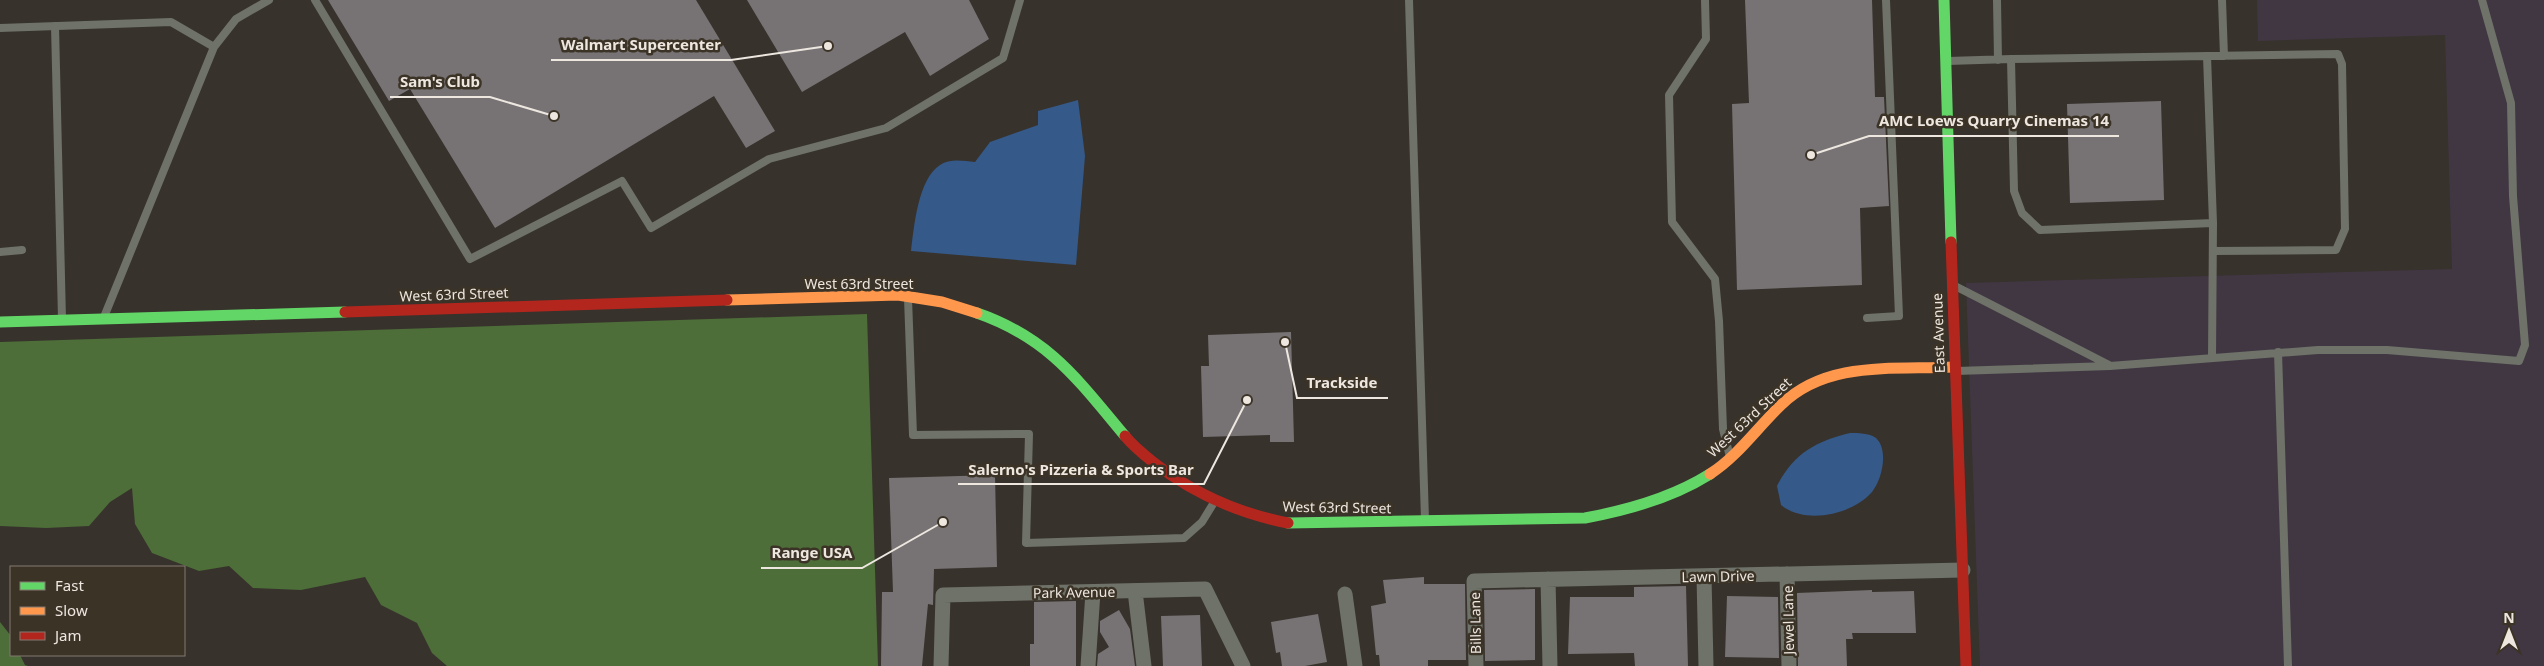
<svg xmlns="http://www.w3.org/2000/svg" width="2544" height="666" font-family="'Noto Sans',sans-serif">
<rect width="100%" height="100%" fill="#37322c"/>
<path fill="#413743" d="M2257,0H2544V666H1980L1966,283L2452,269L2445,35L2258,41Z"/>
<path fill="#4d6d39" d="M867,314L878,666H447L432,653L417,623L381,605L365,577L301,590L253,588L229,566L199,571L152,553L135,524L132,488L110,502L89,526L46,528L0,526V342Z
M0,622L11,636V655H20L25,665L28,666H0Z"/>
<path fill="#355988" d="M1078,100L1085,156L1076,265L911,251C914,227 918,179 940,165C950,158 964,161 975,162L990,142L1038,125V111Z
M1850,433C1858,433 1869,433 1876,438C1889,450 1882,480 1872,492C1852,515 1805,525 1781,505L1777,486C1793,454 1816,441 1850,433Z"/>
<path fill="#777374" d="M328,0H696L775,131L746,148L714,96L495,228L410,89L389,101Z
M747,0H969L989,39L930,76L905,32L802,92Z
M1745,0H1872L1875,97H1884L1889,206L1860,208L1862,285L1737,290L1732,104L1749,103Z
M2161,101L2164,200L2070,203L2067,104Z
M1291,332L1294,442H1270V435L1203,437L1201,366H1209L1208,335Z
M995,475L997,567L934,569L933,605L928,604L922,666H881L882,592H893L889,478Z
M1424,577V584H1465L1466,660H1428V666H1380L1379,655H1376L1371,606L1386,603L1383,580Z
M1686,586L1688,666H1635L1634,653L1568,654L1570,597H1634V587Z
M1535,589V660L1485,661L1484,590Z
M1872,590V592L1914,591L1916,633H1852L1853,639H1846L1847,666H1798L1797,593Z
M1727,596L1778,597L1779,658L1725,657Z
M1076,601V666H1030V644H1034V602Z
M1119,610L1130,629L1135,666H1097L1098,654L1109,647L1100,632V621Z
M1318,614L1327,662L1305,666H1282L1280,652L1276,653L1271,622Z
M1200,615L1202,666H1163L1161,616Z"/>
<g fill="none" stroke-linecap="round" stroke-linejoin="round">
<path stroke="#6e7268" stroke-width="8" d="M315,0L470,259L622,181L651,228L769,159L886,128L1003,58L1020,0
M1409,0L1425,520
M1705,0L1706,39L1669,95L1672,222L1715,279L1719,321L1723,429L1730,457
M1997,0L1998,60
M2222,0L2224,56
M55,26L62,319
M0,28L171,22L214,47
M2207,56L2213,223
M2011,59L2338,54L2342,64L2345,229L2336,250L2213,251
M1948,61L2011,59L2014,191L2022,213L2040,230L2213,223L2212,357
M0,252L22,250
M1955,286L2109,365
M908,298L913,435L1029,434L1026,543L1184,538L1202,522L1213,504
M104,317L214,47L236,19L269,0
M1867,318L1899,316L1886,0
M2278,352L2288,666
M1956,371L2110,366L2318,350H2387L2519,361L2525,345L2513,196L2511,103L2482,0"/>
<path stroke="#6e7268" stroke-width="15" d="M1787,574L1789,666
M1704,576L1706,666
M1548,579L1550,666
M1135,591L1144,666
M1345,594L1355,666
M941,666L943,595L1205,589L1243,666
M1088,666L1093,592
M1476,666L1474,581L1963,570"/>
<path stroke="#63d668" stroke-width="11" d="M1944,0L1951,242
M977,313C1049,338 1078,380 1125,436
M0,322L345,312
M1288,523L1585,518C1629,510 1672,498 1710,474"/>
<path stroke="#ff974d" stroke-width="11" d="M727,300L898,295L942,302L977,313
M1710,474C1738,456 1757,428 1781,405C1827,360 1894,370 1954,367"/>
<path stroke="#b3261e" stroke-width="11" d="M1951,242L1966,666
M345,312L727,300
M1125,436C1133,446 1143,454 1153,462C1194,494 1237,513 1288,523"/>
</g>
<g text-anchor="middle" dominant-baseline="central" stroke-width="5" stroke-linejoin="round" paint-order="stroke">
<g font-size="14" fill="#ede7e0" stroke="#3c3327">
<text x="859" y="283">West 63rd Street</text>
<text transform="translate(454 294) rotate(-2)">West 63rd Street</text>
<text transform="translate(1938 333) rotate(-92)">East Avenue</text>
<text transform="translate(1749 417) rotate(-43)">West 63rd Street</text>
<text transform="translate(1337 507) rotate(1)">West 63rd Street</text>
<text transform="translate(1718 576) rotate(-1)">Lawn Drive</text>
<text transform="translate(1074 592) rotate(-1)">Park Avenue</text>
<text transform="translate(1788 620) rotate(-91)">Jewel Lane</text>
<text transform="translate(1475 623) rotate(-91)">Bills Lane</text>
</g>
</g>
<path fill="none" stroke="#ede7e0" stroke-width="2" d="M828 46L731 60H551M554 116L490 97H390M1811 155L1869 136H2119M1285 342L1297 398H1388M1247 400L1204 484H958M943 522L862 568H761"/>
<g fill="#ede7e0" stroke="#3c3327" stroke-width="2">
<circle cx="828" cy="46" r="5"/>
<circle cx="554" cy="116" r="5"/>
<circle cx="1811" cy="155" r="5"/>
<circle cx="1285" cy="342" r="5"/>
<circle cx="1247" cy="400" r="5"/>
<circle cx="943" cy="522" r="5"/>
</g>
<g font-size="15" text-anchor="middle" font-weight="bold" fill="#ede7e0" stroke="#3c3327" stroke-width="5" stroke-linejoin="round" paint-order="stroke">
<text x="641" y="50">Walmart Supercenter</text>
<text x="440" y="87">Sam's Club</text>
<text x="1994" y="126">AMC Loews Quarry Cinemas 14</text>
<text x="1342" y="388">Trackside</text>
<text x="1081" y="475">Salerno's Pizzeria &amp; Sports Bar</text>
<text x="812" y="558">Range USA</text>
</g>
<rect x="10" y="566" width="175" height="90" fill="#3c3327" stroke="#837b71"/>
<rect x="20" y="582" width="25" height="8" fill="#63d668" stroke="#837b71"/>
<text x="55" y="591" font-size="15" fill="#ede7e0">Fast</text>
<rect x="20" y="607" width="25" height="8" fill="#ff974d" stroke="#837b71"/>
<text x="55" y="616" font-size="15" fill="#ede7e0">Slow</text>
<rect x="20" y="632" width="25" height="8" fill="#b3261e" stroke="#837b71"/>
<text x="55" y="641" font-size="15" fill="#ede7e0">Jam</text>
<g transform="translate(2509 631)" stroke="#3c3327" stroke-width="4" paint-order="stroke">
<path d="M0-4L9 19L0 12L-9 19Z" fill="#ede7e0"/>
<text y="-8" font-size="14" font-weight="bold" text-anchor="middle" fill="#ede7e0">N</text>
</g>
</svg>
